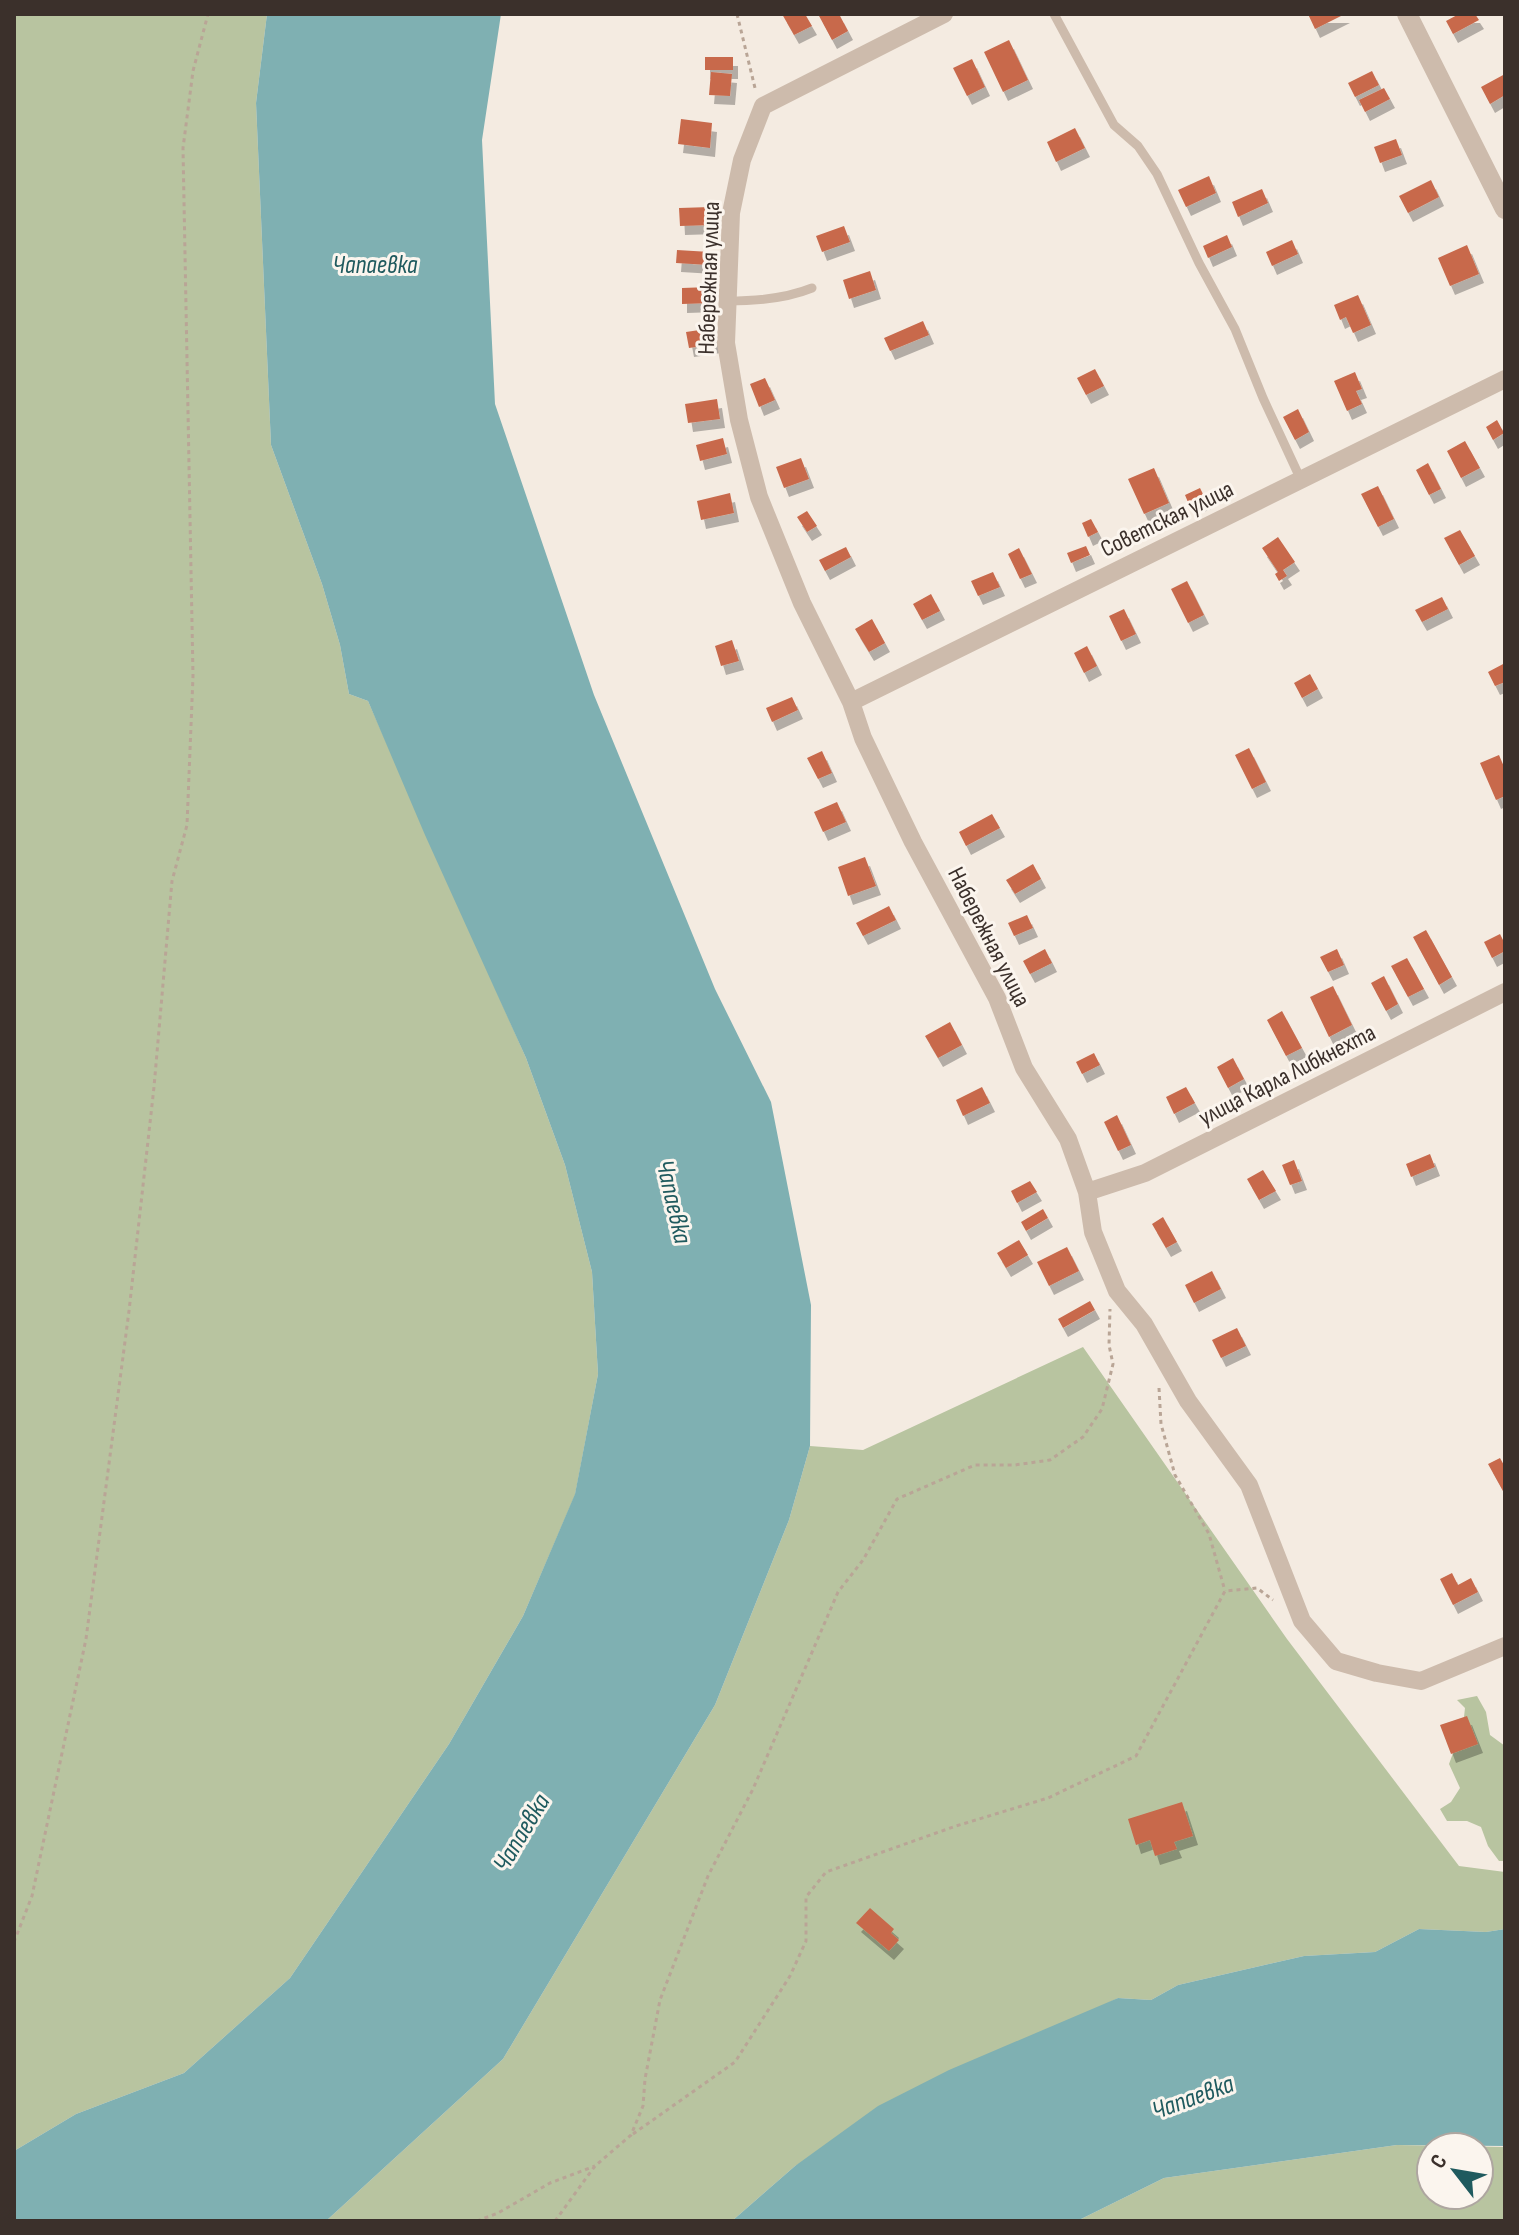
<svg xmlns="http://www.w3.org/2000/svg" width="1519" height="2235" font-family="'Sofia Sans Condensed',sans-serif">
<defs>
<filter id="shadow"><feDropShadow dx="5" dy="9" stdDeviation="0" flood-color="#0004"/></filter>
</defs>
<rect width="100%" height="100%" fill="#f4ebe1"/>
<path fill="#b8c4a0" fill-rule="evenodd" d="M14,14H267L256,103L271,445L322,584L340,645L349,694L368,701L526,1058L565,1165L592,1272L598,1374L575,1495L523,1616L449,1744L290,1978L184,2073L76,2114L14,2151Z
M1083,1347L1287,1639L1459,1866L1505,1872V1929L1486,1932L1419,1929L1375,1952L1304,1956L1178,1985L1151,2000L1118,1998L795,2166L732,2221H326L503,2059L715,1705L789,1520L810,1446L863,1450Z
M1477,1696L1486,1712L1490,1735L1505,1746V1861H1499L1488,1846L1481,1827L1467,1821H1447L1440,1809L1451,1802L1460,1788L1449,1764L1463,1726L1465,1708L1457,1700Z
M1397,2145L1505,2147V2221H1077L1164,2178ZM1431,2147H1479V2195H1431Z"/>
<path fill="#7fb0b2" d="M267,14H501L482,140L495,404L594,695L715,989L771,1102L811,1305L810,1446L789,1520L715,1705L503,2059L326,2221H14V2151L76,2114L184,2073L290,1978L449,1744L523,1616L575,1494L598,1374L592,1272L565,1165L526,1058L425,835L368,701L349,694L340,645L322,584L271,445L256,103Z
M1419,1929L1486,1932L1505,1929V2146L1397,2145L1164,2178L1077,2221H732L795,2166L878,2106L949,2070L1118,1998L1151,2000L1178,1985L1304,1956L1375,1952Z"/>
<path fill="#c8694b" filter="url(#shadow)" d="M782,14H805L812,26L794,35Z
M818,14H839L848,31L832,40Z
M1308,14H1345L1315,29Z
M1459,14H1475L1479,20L1453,34L1446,21Z
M1009,40L1028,80L1003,92L984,52Z
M705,57H733V70H705Z
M972,59L985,87L967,96L953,68Z
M1372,71L1379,85L1355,97L1348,83Z
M711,72L732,74L730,96L709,95Z
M1505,74V95L1490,104L1481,87Z
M1384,88L1390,99L1365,112L1359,100Z
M681,119L712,123L710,148L678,144Z
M1075,128L1085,148L1056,162L1047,142Z
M1396,139L1402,155L1380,163L1374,147Z
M1209,176L1216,193L1186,207L1178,190Z
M1431,180L1439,197L1408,213L1399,196Z
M1262,189L1268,203L1238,217L1232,202Z
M711,207L712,225L680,226L679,208Z
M844,226L850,242L822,252L816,236Z
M1227,235L1232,247L1208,258L1203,246Z
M1292,240L1298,254L1272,266L1266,252Z
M1467,245L1479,274L1450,286L1438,258Z
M677,250L710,252L709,265L676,263Z
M870,271L876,290L849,299L843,280Z
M710,287L711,303L682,304V288Z
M1358,295L1371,325L1353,333L1346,317L1340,320L1334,305Z
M923,321L929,335L890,351L884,338Z
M713,328L716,344L689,348L686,332Z
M1095,369L1104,386L1086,395L1077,378Z
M1355,372L1362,389L1356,391L1362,404L1347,411L1334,381Z
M765,378L775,400L759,407L750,384Z
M717,399L720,419L688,423L685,404Z
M1298,409L1309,432L1295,440L1283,417Z
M1497,420L1504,433L1493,440L1486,427Z
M723,438L727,454L700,461L696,445Z
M1465,441L1480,468L1461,478L1447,451Z
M801,458L809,479L784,488L776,467Z
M1428,463L1441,489L1429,495L1416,470Z
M1154,468L1169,503L1144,514L1128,479Z
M1378,486L1394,519L1378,527L1361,494Z
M1200,488L1206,500L1190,507L1185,495Z
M730,493L734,513L701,520L697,501Z
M807,511L817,526L807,532L797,517Z
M1091,519L1098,532L1088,537L1082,523Z
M1460,530L1475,556L1459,565L1444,538Z
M1278,537L1295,562L1283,570L1287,576L1279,581L1275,574L1278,572L1262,548Z
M1086,546L1090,555L1071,563L1067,553Z
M846,547L851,557L825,571L819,560Z
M1019,548L1032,574L1020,579L1008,554Z
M993,572L1000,587L978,596L971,581Z
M1187,581L1204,615L1188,623L1171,589Z
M931,594L940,611L922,620L913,604Z
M1442,597L1448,609L1422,622L1415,610Z
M1124,609L1136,634L1121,641L1109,616Z
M872,619L885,643L869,652L855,629Z
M732,640L739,661L721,666L715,646Z
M1087,646L1097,666L1084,673L1074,653Z
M1505,663V682L1495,686L1488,672Z
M1310,674L1318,689L1302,698L1294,683Z
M792,697L798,710L772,722L766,708Z
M1249,748L1266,782L1252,789L1235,755Z
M822,751L832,773L818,779L807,758Z
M1499,755L1505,769V796L1496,800L1480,763Z
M837,802L846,822L823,832L814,812Z
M992,814L1000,828L966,846L959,832Z
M865,857L876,886L848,896L838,867Z
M1033,864L1041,879L1015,894L1006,880Z
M889,906L896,920L863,936L856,923Z
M1027,915L1033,928L1014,936L1008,923Z
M1426,930L1452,977L1439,985L1413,937Z
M1500,934L1505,944V951L1492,958L1484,942Z
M1045,949L1052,963L1030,974L1023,961Z
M1337,949L1344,965L1328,972L1320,957Z
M1407,958L1424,989L1408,997L1391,966Z
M1384,976L1398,1004L1386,1011L1371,983Z
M1333,986L1352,1025L1329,1037L1310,997Z
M1282,1011L1302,1048L1286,1056L1267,1020Z
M950,1022L962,1045L938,1058L925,1036Z
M1094,1053L1100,1065L1082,1074L1076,1062Z
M1233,1058L1244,1079L1228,1088L1217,1067Z
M982,1087L990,1103L963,1116L956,1100Z
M1186,1087L1195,1103L1174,1114L1166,1097Z
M1117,1115L1131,1145L1118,1151L1104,1122Z
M1430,1154L1435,1167L1411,1177L1406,1164Z
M1294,1160L1302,1181L1290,1185L1282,1165Z
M1263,1170L1276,1191L1259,1200L1247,1179Z
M1030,1181L1037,1192L1017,1203L1011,1191Z
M1043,1209L1048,1218L1026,1231L1021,1222Z
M1163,1217L1177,1242L1166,1248L1152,1224Z
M1019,1240L1028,1255L1006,1268L997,1253Z
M1067,1247L1079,1271L1049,1286L1037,1262Z
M1212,1271L1221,1289L1194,1303L1185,1285Z
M1090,1301L1095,1310L1063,1328L1058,1319Z
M1237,1328L1246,1346L1221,1358L1212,1340Z
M1500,1458L1505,1467V1490L1503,1491L1488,1464Z
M1452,1573L1458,1585L1471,1578L1478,1592L1453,1605L1440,1579Z
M1467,1716L1478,1744L1451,1754L1440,1725Z
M1182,1802L1193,1836L1174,1842L1177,1849L1155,1856L1150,1840L1136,1845L1128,1819Z
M870,1908L894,1929L891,1933L899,1940L889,1951L856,1923Z"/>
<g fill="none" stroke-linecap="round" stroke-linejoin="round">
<path stroke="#b9a596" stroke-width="3" stroke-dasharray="4 4" stroke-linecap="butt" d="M737,14L755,88
M1159,1388L1161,1424L1175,1475L1209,1534L1225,1591
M14,1942L32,1896L86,1639L129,1311L154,1087L172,881L187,825L193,676L183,148L193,71L208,14
M633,2134L735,2062L790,1976L806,1941V1897L826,1872L956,1826L1048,1798L1136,1756L1225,1591L1257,1588L1273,1600
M477,2221L498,2213L550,2183L595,2166
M555,2221L595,2166L631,2135L643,2106L645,2079L660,2000L708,1876L753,1789L838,1592L863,1560L897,1499L975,1465H1015L1050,1460L1083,1437L1102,1409L1113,1364L1109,1345L1110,1309"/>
<path stroke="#cdbbac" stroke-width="9" d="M1054,14L1114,125L1138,146L1157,174L1199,263L1235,329L1263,398L1301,480
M728,301C756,301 785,299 812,288"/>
<path stroke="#cdbbac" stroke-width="18" d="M944,14L763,106L742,160L731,213L726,343L739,420L759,497L802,603L851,702L863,738L913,842L997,998L1024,1068L1068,1139L1087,1192L1093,1232L1117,1291L1144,1324L1188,1401L1249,1485L1302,1621L1336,1661L1377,1673L1421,1681L1505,1646
M851,702L1505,379
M1087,1192L1145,1173L1505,992"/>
<path stroke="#cdbbac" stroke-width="20" d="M1407,14L1505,209"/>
</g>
<g text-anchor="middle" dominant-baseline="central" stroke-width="6" stroke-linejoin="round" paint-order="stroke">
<g font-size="24" fill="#3b302b" stroke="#fbf5ee">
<text transform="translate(709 278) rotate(-88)">Набережная улица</text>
<text transform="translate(1167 519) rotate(-26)">Советская улица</text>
<text transform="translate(989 937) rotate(63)">Набережная улица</text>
<text transform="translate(1287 1075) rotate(-27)">улица Карла Либкнехта</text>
</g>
<g font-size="26" font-style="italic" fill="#1f5a5e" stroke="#fbf5ee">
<text x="375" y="265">Чапаевка</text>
<text transform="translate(673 1202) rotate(77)">Чапаевка</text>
<text transform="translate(522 1833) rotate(-59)">Чапаевка</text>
<text transform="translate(1193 2098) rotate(-20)">Чапаевка</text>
</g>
</g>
<rect width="1519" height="2235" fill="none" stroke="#3b302b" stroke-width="32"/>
<g transform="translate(1455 2171) rotate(301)"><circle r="38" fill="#fbf5ee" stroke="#aea6a0" stroke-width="2"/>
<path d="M0-6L14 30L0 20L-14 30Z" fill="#1f5a5e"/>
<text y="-12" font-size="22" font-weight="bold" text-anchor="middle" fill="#3b302b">С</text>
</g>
</svg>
